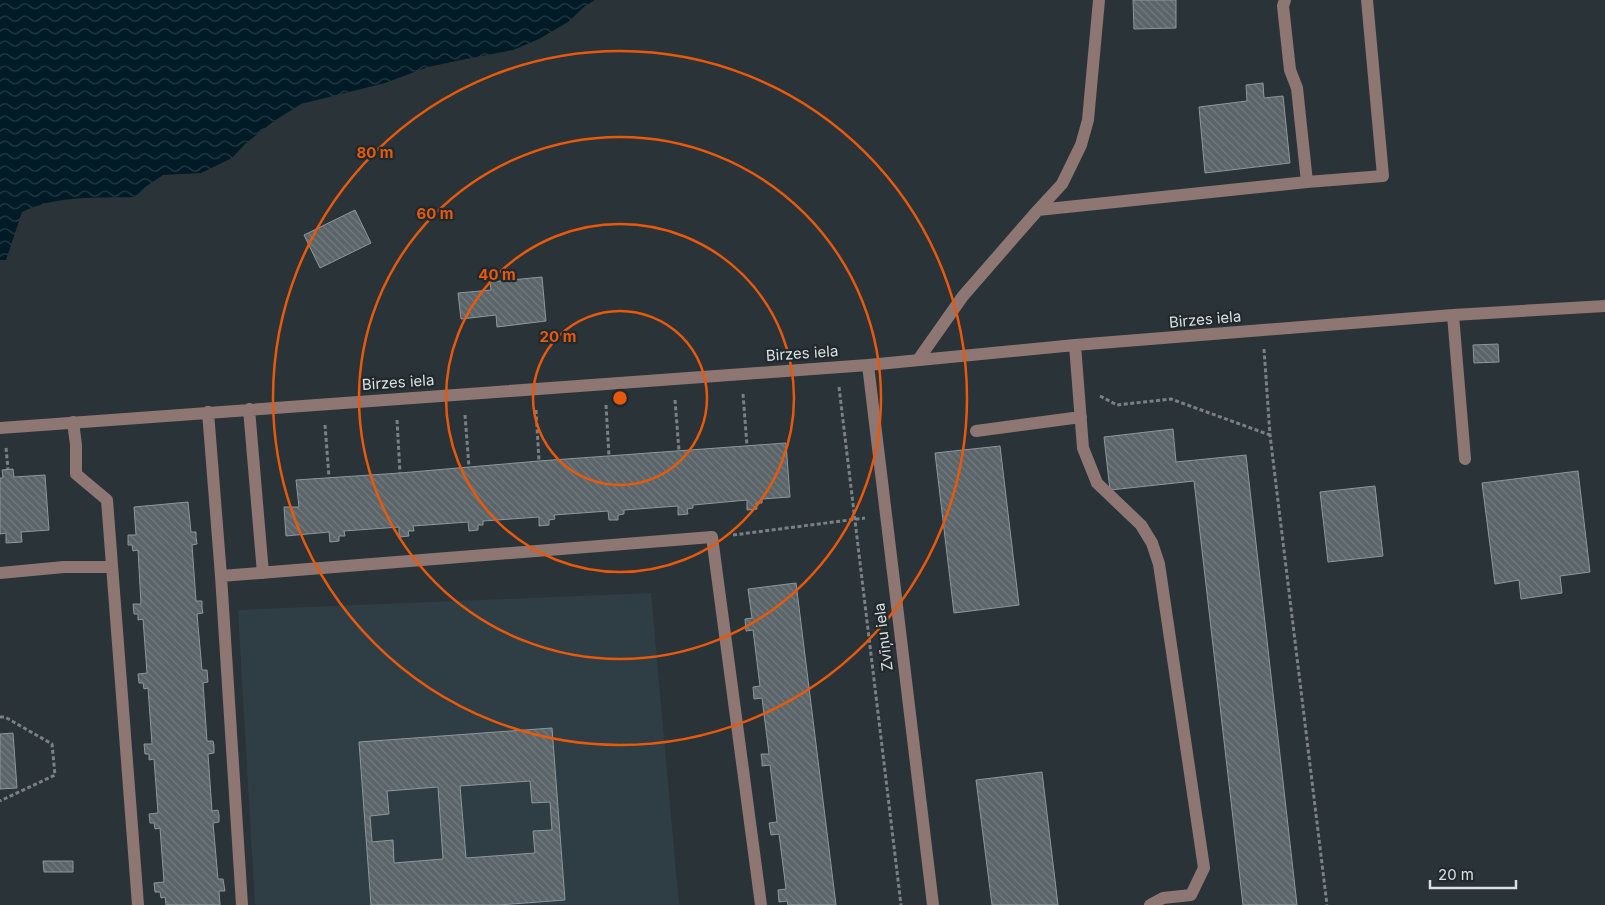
<svg xmlns="http://www.w3.org/2000/svg" width="1605" height="905" font-family="Inter,sans-serif">
<defs>
<pattern id="water-waves" width="16" height="10" patternUnits="userSpaceOnUse" patternTransform="scale(1.25)"><rect width="16" height="10" fill="#001b26"/><path d="M0 5q4-4 8 0t8 0" fill="none" stroke="#253c45"/></pattern>
<pattern id="building-back-hatch" width="6" height="6" patternUnits="userSpaceOnUse" patternTransform="scale(1.25)"><rect width="6" height="6" fill="#5b6569"/><path d="M-1 5l2 2M0 0l6 6M5-1l2 2" fill="none" stroke="#727b7e"/></pattern>
</defs>
<rect width="100%" height="100%" fill="#2a3337"/>
<path fill="#2f3e45" d="M651,593L679,905H255L238,610Z"/>
<path fill="url(#water-waves)" d="M0,0H595L585,6L568,22L539,39L513,50L456,61L428,67L385,83L301,104L274,121L245,144L232,158L201,173L163,175L145,187L135,197C97,198 56,195 22,212L6,260H0Z"/>
<path fill="url(#building-back-hatch)" stroke="#8d979c" fill-rule="evenodd" d="M1133,0H1176V28L1134,29Z
M1263,83L1264,98L1283,96L1290,163L1205,173L1199,107L1247,101L1246,85Z
M355,210L371,243L320,268L304,235Z
M542,277L546,321L497,327L496,315L461,319L458,293L491,290L490,282Z
M1498,344L1499,362L1474,363L1473,345Z
M1173,429L1176,462L1246,455L1297,905H1243L1194,481L1110,490L1104,437Z
M786,443L790,497L762,499V503H756L757,509L747,510V500L693,505V508L687,509L688,514L678,515V506L624,510V514L618,515V520H609L608,511L554,515L555,519L549,520V525L539,526V517L483,521V525H478V530L469,531L468,522L413,526L414,531H408L409,536L399,537V527L344,531L345,536H339V541L330,542L329,532L286,536L284,507H299L296,480L400,473L539,461Z
M1000,446L1019,605L954,613L935,453Z
M13,469L14,477L45,475L49,530L21,532L22,542L6,543V533L0,534V478H3L2,470Z
M1578,471L1590,572L1560,576L1562,593L1521,599L1519,580L1495,584L1482,483Z
M1375,486L1383,556L1328,562L1320,492Z
M188,502L191,532H196V537L197,544L192,545L196,601H202V608L203,613L197,614L202,670H207L208,682L203,683L207,741H213L214,746V753L208,754L212,811L218,810L219,815V822L213,823L218,879H223L225,891H219L220,905H166L165,897L161,898L160,892H155L154,883L164,882L160,828L155,829L154,823H150L149,814L158,813L154,759L149,760V754H145L144,744H152L148,688L144,689L143,683H139L138,674L147,673L143,619L138,620V614H134L133,604H141L138,550L133,551L132,545H128V535H136L134,507Z
M796,583L836,905H788L787,901L779,902L778,890L786,889L779,834L771,835L769,823L777,822L770,765L762,766V761L761,754H769L762,698L754,699L753,687L760,686L753,630L746,631L745,619L752,618L748,589Z
M552,728L565,900L499,905H371L359,742ZM530,781L532,803L550,802L552,830L533,831L535,853L466,858L460,786ZM438,787L443,859L394,863L393,840L372,842L370,816L389,814L387,791Z
M13,733L17,788L0,789V734Z
M1042,772L1058,905H992L976,780Z
M43,861H73V872H44Z"/>
<g fill="none" stroke-linecap="round" stroke-linejoin="round">
<path stroke="#7a8184" stroke-width="3" stroke-dasharray="4 2.5" stroke-linecap="butt" d="M1264,349L1270,435L1327,905
M839,387L901,905
M743,394L747,446
M1100,396L1117,405L1171,399L1270,435
M675,400L679,451
M606,405L609,456
M536,410L539,461
M465,415L469,467
M397,420L400,473
M325,425L329,477
M6,448L8,469
M733,535L865,518
M0,717H5L52,744L55,775L0,801"/>
<path stroke="#8e7672" stroke-width="12" d="M1307,182L1383,176L1367,0
M1038,210L1062,184L1081,145L1088,120L1099,0
M1453,315L1465,459
M1075,345L1083,448L1097,483L1141,525L1152,543L1159,564L1204,868L1191,895L1163,898L1150,905
M918,360L963,296L1038,210L1307,182L1297,88L1290,70L1283,6L1285,0
M868,365L933,905
M249,409L263,573
M208,412L221,576L242,905
M73,422L76,445V474L107,500L138,905
M0,428L868,365L1075,345L1263,330L1453,315L1605,306
M976,431L1081,417
M0,573L64,567H112
M221,576L712,537L761,905"/>
</g>
<g fill="none" stroke="#e8590c" stroke-width="2.5">
<circle cx="620" cy="398" r="87"/>
<circle cx="620" cy="398" r="174"/>
<circle cx="620" cy="398" r="261"/>
<circle cx="620" cy="398" r="347"/>
</g>
<g text-anchor="middle" dominant-baseline="central" stroke-width="4.5" stroke-linejoin="round" paint-order="stroke">
<g font-size="15" fill="#dae0e2" stroke="#21292d">
<text transform="translate(1205 319) rotate(-5)">Birzes iela</text>
<text transform="translate(802 353) rotate(-4)">Birzes iela</text>
<text transform="translate(398 382) rotate(-4)">Birzes iela</text>
<text transform="translate(883 637) rotate(-97)">Zvīņu iela</text>
</g>
</g>
<circle cx="620" cy="398" r="8" fill="#e8590c" stroke="#21292d" stroke-width="2.5"/>
<g font-size="15" text-anchor="middle" font-weight="bold" fill="#e8590c" stroke="#21292d" stroke-width="4.5" stroke-linejoin="round" paint-order="stroke">
<text x="375" y="158">80 m</text>
<text x="435" y="219">60 m</text>
<text x="497" y="280">40 m</text>
<text x="558" y="342">20 m</text>
</g>
<path d="M1430 880v8h86v-8" fill="none" stroke="#dae0e2" stroke-width="2.5"/>
<text x="1438" y="880" font-size="15" fill="#dae0e2" stroke="#21292d" stroke-width="4" paint-order="stroke">20 m</text>
</svg>
